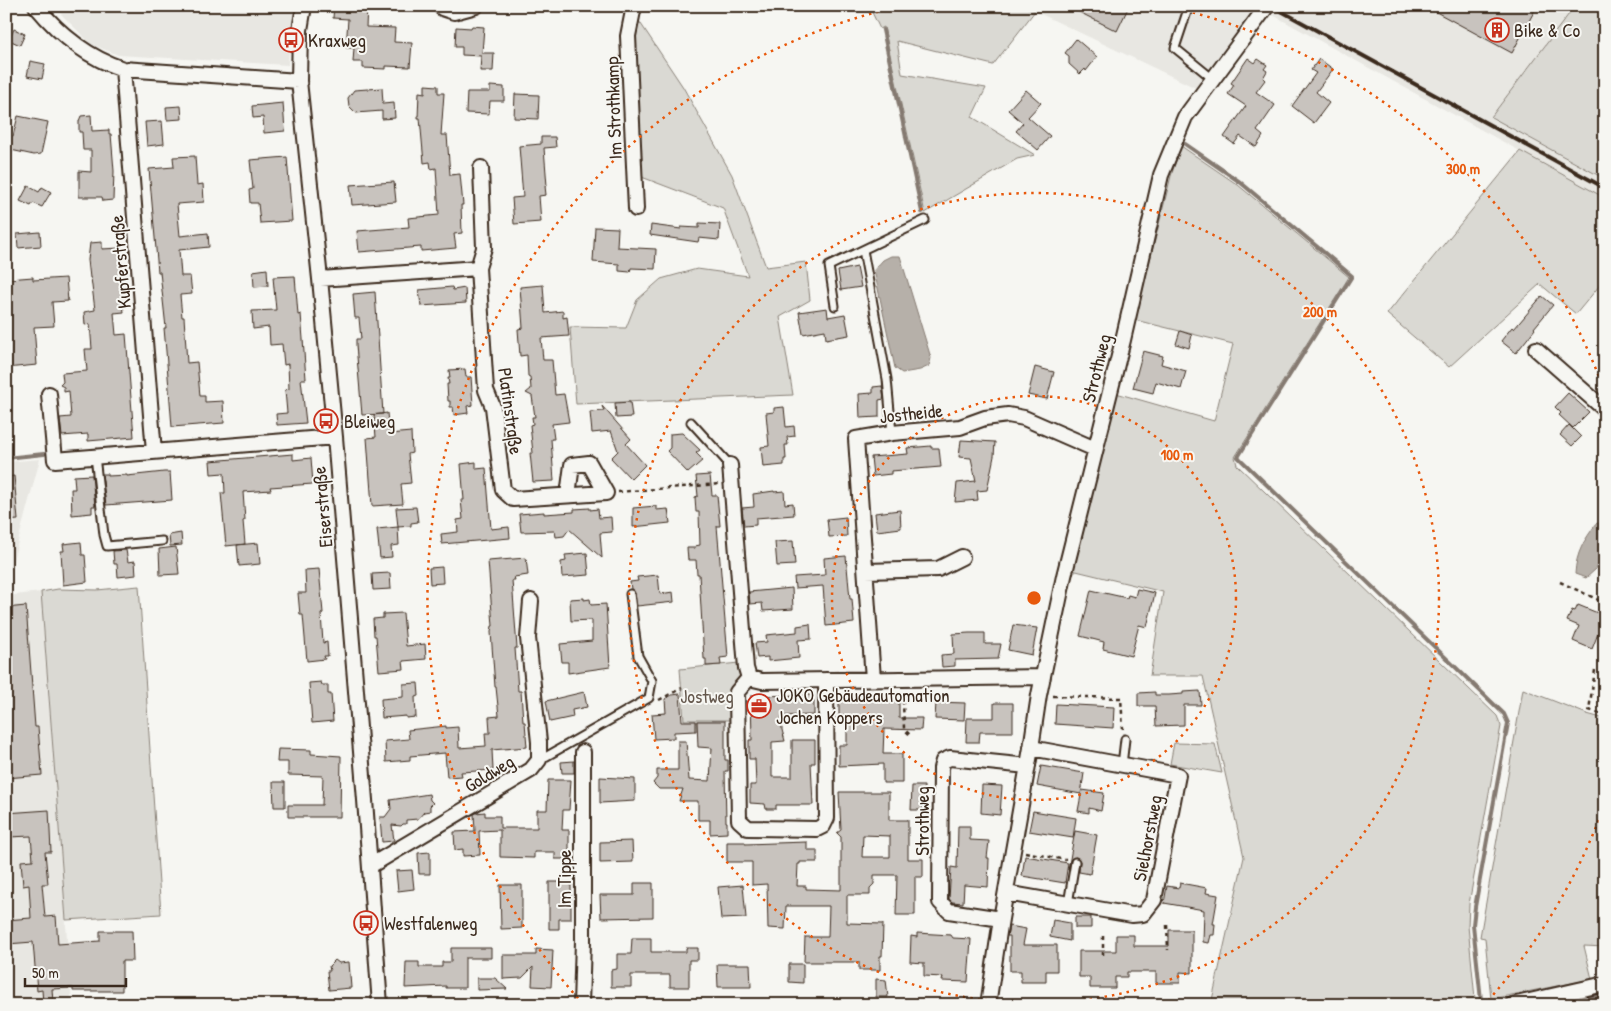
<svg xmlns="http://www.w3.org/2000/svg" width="1611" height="1011" font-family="'Patrick Hand',sans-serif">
<rect width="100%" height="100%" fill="#f6f6f2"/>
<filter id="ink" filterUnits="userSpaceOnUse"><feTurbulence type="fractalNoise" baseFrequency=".02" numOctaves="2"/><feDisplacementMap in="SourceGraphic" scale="10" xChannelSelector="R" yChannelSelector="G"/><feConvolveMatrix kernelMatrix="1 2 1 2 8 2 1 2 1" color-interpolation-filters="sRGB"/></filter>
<g filter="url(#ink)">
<path fill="#e8e7e2" d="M53,6H295L290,35L288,65L118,55L91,44Z
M1024,6H1258L1196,88Z
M1279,6H1575L1491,117L1605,179V198L1273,15Z
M40,459L12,564L6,584V462Z
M41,592L72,1005H6V596Z"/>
<path fill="#dad9d3" stroke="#8a8278" d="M869,6H1024L1035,11L993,65L897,41L902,74L986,88L972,117L1035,155L1017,159L925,213L884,27L880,29Z
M1575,6H1605V179L1491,117Z
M637,18L683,87L732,175L766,267L806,262L810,300L780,317L793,395L576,404L570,327L626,328L637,300L661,279L697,269L748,276L723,208L639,176L633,39Z
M1181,146L1238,185L1349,277L1235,457L1237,465L1497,716L1501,726L1469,904L1468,926L1475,999L1212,1000L1244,857L1203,676H1150L1163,592L1072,570L1116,393L1214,421L1233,344L1135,320L1171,176Z
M1520,151L1605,198V279L1576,314L1540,284L1449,367L1387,314Z
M139,586L161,914L66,920L41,592L58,589L97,590Z
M739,663L740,678L731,689V720H684L680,669Z
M1523,689L1587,714L1605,719V947L1584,946L1592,979L1491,999L1485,938L1480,937Z
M1174,743L1215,744L1222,773L1170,764Z
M1605,998V1005H1574Z"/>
<path fill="#b6b0a9" stroke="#857a71" d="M891,256H900L931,358L929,366L920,370L902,373L895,368L874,270L883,260Z
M1597,523L1603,524L1605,526L1604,549L1596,569L1586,578L1575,574C1576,553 1584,540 1597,523Z"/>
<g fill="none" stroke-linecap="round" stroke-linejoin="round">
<path stroke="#857a71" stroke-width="4" d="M883,30L922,212
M1185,144L1240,182L1352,276L1238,457L1504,714L1508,723L1475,907L1473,925L1481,1000
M6,458L44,454
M1561,1005L1605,994"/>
</g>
<path fill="#c8c3be" stroke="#3b2a1e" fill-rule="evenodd" d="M334,6H367L366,27L395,28L394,42L412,43L410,67L386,66V69L363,68V62H353L354,48H346L348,19L333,18Z
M1067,6H1129L1117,31Z
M1425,6H1537L1512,53Z
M472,26L484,27L482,53H494L493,71H480L481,56L462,55V47H455L456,27L471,28Z
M14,29L25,34L20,45L9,40Z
M1076,39L1097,57L1086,71L1085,69L1080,74L1069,64V56L1065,53Z
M1248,58L1255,63L1258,59L1267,65L1264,69L1267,71L1263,78L1265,80L1256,92L1275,105L1257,131L1263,136L1256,147L1240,136L1234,144L1224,137L1246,106L1228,94L1234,85L1231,83Z
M1319,59L1333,69L1316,92L1329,103L1314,123L1292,106L1316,73L1311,70Z
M30,61L45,64L42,79L27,76Z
M425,85L438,86V93H444L441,135H447L450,175L460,174L463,205H461L462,233L454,234L456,248L421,251V247L359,252L357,231L409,227L408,218L439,215L436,168L431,169L430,162L424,163L420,118H418L419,92L425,93Z
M490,86L504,87V101H490L489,114L466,113L467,92H490Z
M382,88L383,104L394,103L395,118L382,119V111L356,113L349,106L348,98L354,90Z
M1026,90L1041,103L1028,117L1050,136L1038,150L1016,131L1023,123L1008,110Z
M515,94L539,95L538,119L514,118Z
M283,103L285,131L264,133L263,117L253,118L252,106Z
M181,106L182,119L167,120L166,107Z
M91,115L92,131L109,130V134H111L114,171L113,200L103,201L102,197H79V171L91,172V150H83L82,132H79V121L81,116Z
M18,116L48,122L41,154L34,155L6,149V135L13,136Z
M162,121L164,144L147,146L145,122Z
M541,137H555L556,147L544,148L547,186H545L546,195L539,196L541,222L514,224L512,198L523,197L519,146L541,144Z
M195,156L197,185L203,184L204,202L177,204L180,236L208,233L209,247L179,250L181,276H190L192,294L180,295L182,317H184L187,363L197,362L200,396H205V402L223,401L224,423L172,427L166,351L164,328H166L160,272H158L149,169L174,167L173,157Z
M287,157L292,221L260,223L258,203H250L249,190L253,189L250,160Z
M394,182L396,202L352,205L350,185Z
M28,186L39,192L42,187L51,192L42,207L33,203L31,206L20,201Z
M699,223L720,224L719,240L699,238L698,242L650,235L651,225L681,229V227L699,228Z
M595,227L618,228L617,247L656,249L655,269L631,268L630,272L619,271V264L593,262Z
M40,232L41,246L18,248L17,234Z
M102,242V249L120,248L121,266H125L126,278L119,279L124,312L114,313L116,335L126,334L134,437L88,441V434L62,436L60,418L71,417L69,391L64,392V387L60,385L63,382L62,373L87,371L85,349H92L90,324L85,325L84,312L95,310L91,278H90L88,260L90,243Z
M857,267L861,287L841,290L838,271Z
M267,269L268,286L254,287L253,271Z
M295,276L298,315L301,314L303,339L306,379H301L306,423L277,425L276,414L287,413L285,390L289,389L288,364L284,365L282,344L270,345L269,327L253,329L252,311L276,310L273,277Z
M33,277V280L66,278L68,301L52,302L54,326L34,327L37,365L6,368V305H10L8,279Z
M543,285L545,313L563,311V318L567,317L569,336L541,338L543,360H552L555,395L564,394L569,422L552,424L554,439H551L554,481L533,482L530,453H533L530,425L533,424L532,417H535L532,396L526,393L531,389L530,377L528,376L527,355L520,356L518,329L523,328L520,287Z
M452,287L453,290L465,288L466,303L421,306L419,290Z
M375,292L383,414L362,415L356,345V339H361L359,318H355L353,294Z
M1542,296L1553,305L1534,328L1535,329L1516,353L1501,341L1512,327L1514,329Z
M827,308L828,317L845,314L849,335L826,339L825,330L803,334L799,312Z
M1180,331L1192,335L1189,348L1176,344Z
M1143,351L1163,356L1161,364L1186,371L1181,389L1156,382L1153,393L1133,388Z
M1035,367L1054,372L1047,399L1028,395Z
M465,369L466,377H471L473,405L467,406L468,413L454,415L453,407H450V401H448L447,384H449L448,378H450L449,370Z
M882,386L884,399L879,400V417L860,418L859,394L873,393V387Z
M1568,393L1589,412L1573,428L1559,415L1561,413L1555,407Z
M630,402L632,417L616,418L615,403Z
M602,406L631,439L626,444L645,465L631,479L611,458L618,451L611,431L592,433L590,412L604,411Z
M784,407L786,427L794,426L795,436L787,437L788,445H785L786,459H784V465L763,467L761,447L769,446L766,413L774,412V408Z
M387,413L389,434L411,432L412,453L408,454L411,483L401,484L403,504L372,506L367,438L376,437L374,415Z
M1569,425L1581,437L1572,446L1560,435Z
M682,433L700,450L696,453L703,460L688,473L667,451L670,448V434Z
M961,440L995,442L994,456L987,490L977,491L978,500L955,502L957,483L976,481L971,458L959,457Z
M931,446V448H939L941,467L891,471V474L873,476L871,457L908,454L907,448Z
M293,454V460L311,458L313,484L270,487L271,490L243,492L245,520L243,521L245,544L226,546L221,493H225L224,473L211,474L210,461Z
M476,462V469L486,468L491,529L509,527L510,538L442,544L441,534L458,532L457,520L463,519L461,500H464L461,464Z
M164,472H170L172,500L106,505L102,474H108V476L127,475V476Z
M92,475L95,506H92V513L72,515L71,489H75L74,476Z
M710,475L712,495H717L720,526H717L728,657L720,658L721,665L706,666V659H704L699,574H697L696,560H688L687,548H695V546L700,545L699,512H696L695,497L698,496L696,476Z
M14,476L18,520L6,521V477Z
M774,491V492L784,491L785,504L793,503L794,515L756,518V525L744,526L742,508L754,507L753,494Z
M656,506V510L668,509L670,523L633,527V508Z
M416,507L418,522L411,523V526L398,527L396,508Z
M590,508V510L598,509L599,518L611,517L612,532L600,533L602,558L569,529L564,536L556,537L555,531L521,532L519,514L544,512V514L574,512V509Z
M900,510L901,528L877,531L875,513Z
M846,517L847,536L829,537L827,519Z
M398,527L399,545L391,546L392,557L380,558L377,529Z
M181,533L182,545L170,546L169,535Z
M793,541L795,565L777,566L775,542Z
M81,542L82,555H85L87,582L63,585L61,551H64L63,544Z
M258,543L260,564L239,566L237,545Z
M176,547L179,574L160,575L159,549Z
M126,550L128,562L135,561L136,575L118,577L117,564H114L113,551Z
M587,553L589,575L562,577L561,562L566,561L565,555Z
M846,556L850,599H852L854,623L826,626L823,586L795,588L794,577L825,575L824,558Z
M526,558L528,575L514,577L515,580H512L517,648H515L518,691H521L523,722H525L527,747L492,750L493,770L461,772L462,776L447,777L445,753L410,756V760L386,762L385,741L409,739L408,730L446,726V728L458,727L459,748L486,746L485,733H490L489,717L499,716L496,687H495L491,632L492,626H493L488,561Z
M442,567L443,583L430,584L429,568Z
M319,569L323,613L321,614L323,643L327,642L328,656H324L325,659L307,661L303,615H300L298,593H306L305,570Z
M390,573L391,589L373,590L372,574Z
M658,575L660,594L673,592L674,602L637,606L635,593L631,589L630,582L638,581L637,577Z
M792,588L793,609L763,611L762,603L750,604L749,592Z
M1137,589L1155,593L1147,627L1139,625L1131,656L1103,649L1104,642L1080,636L1091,590L1127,598L1128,595L1135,597Z
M584,598V600L590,599L591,605L606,604L610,667L568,673V662H562L560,644L592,641V620L571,621L570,599Z
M1578,605L1605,616L1592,649L1573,641L1579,626L1567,621L1572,610L1575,611Z
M26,606L35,727H38L42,775L6,778V608Z
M403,613L406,646L425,644L426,659L403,661L404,669L379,671L376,636H374L373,619L383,618V614Z
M810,624L811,639L798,640L799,658L768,661V657L757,658L755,643L767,642L766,635L797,632V626Z
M1013,625L1037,628L1032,655L1008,650Z
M969,633H985V644H1001L998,659L955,660V666L942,667L941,655L954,654L953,634Z
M321,682L322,685H328V694H331L333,721L312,723L309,683Z
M418,683L419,696L415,697L416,717L406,718V716L382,718L381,699L403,697V684Z
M1200,691L1201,705H1184V725L1156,726L1155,706H1138V693L1155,692V695H1169L1183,694V692Z
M584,692L587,707L572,710L573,717L550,722L546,701Z
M680,694L682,721H696V731L674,732V738L654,739L652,714L666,713L665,699L672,695Z
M814,695V715L782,716V730L785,741L772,742V777H792V740H815V763H811L813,805H776V809H766L765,804L750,803V785H756L755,759H749V740H752L751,696Z
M839,695H862V700L899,701V718H922L921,730L884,729L883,754H902V783H883V764L839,766V745H847V716H839Z
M936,702L965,703L964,720L935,719Z
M994,703H1013V732H980L979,742H966L967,718H994Z
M1056,704L1114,707L1113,728L1055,724Z
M697,721H725V760H728V771H725L726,822H727V833L710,834V820H698V801H679L683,789H659L653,783L657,778V770H678V741H686L689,780L710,781L712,748L698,747Z
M278,749L311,750V754L341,756L340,817H288V805H322L323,776L288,775V762H277Z
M574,761V773H562L561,762Z
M1041,766L1084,773L1081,794L1037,786Z
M600,777L635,779V801L600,803Z
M548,780H571L569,810H563L562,830H569V859H555V852H534V858L500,857V830L479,831L480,855L463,856V849L455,850L454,832L475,831L474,814L476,813L485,812V816H500V828H537V810H547Z
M273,782H285V807H274Z
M982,785L1002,786L1000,815L981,813Z
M912,786H924L923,810H911Z
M1082,790L1104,793L1101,811L1089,808V813L1078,811Z
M839,792H889V820H908V859H923V877H915V915H896L897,875H874V884L870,888V895H847V923L883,924L882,956H880V970H859V962H804L805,937H828L829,906H786L785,929L768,928L767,884L752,885V862H727V842H745V844L807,842V850H817V862H800V864H798L797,886H806V889L841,890V837L837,833L841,830ZM863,835L890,836V857H862Z
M429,794L430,800L433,803L430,806V811L424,812L418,819L406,820V824H403L401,826L392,825L394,841L382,842L380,817H385L391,809L390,800Z
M49,810L51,852H45L48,884H42L45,917L56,916L58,944L100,941V931H132L133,961H122V991H73V988L52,989L53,1002L43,1003L42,990L37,991L33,942L7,944L6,920L31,918L29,885L23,886L21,861L33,860L31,836L9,837V834L6,833V813Z
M1033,811L1076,818L1073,838L1029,831Z
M958,826H970V840L989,841L987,858H989L988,887L964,885L963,903L952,902L949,899L951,867L957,868Z
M1075,831L1097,835L1090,874L1079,872L1080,861L1076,857L1071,859L1068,870Z
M632,841L633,862L600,863V842Z
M430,852V874H419L418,853Z
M1025,856L1068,863L1065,883L1022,876Z
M412,870L414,889L398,891L396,871Z
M549,882H571V919H559V929H549Z
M634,883H653V917L601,918L600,895H634Z
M1180,883L1207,888L1206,893L1218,895L1213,924H1215L1214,935H1211L1209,943L1203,942L1204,910L1164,903L1167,886L1179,888Z
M500,885H522V928L501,929Z
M743,885L746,918L721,919L718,887Z
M1075,917H1091V928H1075Z
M1053,920L1070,923V941L1050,937Z
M1009,926L1026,929L1023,945H1057V971H1046V982H1021V971H1010V936H1007Z
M1169,930H1192V973L1180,972V983H1156V972H1127V977H1115V988H1090V977H1079V951H1116V935H1134V946H1169Z
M917,933L951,935L953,938L971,939L968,982L942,981L943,977L924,976V963L910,962L911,936L917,937Z
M632,938H651V952H686V948H698V960H689V987H670V975H631V987H611V970L617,969V954H631Z
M451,948H491V958H465V988H446V986L405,988L406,962H419V967H442V962H451Z
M536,949L553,950L551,987L532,986L533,967L522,978L503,979V955H536Z
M335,960L339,963L349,962L351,988L329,990L327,971H330L329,966Z
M717,964H750L751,987H718Z
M789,964H803V983L789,982Z
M477,978H495L507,989L477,990Z
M876,979L886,980L888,997H876Z"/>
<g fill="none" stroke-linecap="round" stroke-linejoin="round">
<g stroke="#3b2a1e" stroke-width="11">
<path id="lane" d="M1187,12L1175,48L1213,79
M863,250L887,379L892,433
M835,306L829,266L925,220
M691,422L730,465
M95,456L104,535L107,546L162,541
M540,760L649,698L652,681L638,656L630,594
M1122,765L1125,739
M1068,904L1075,862"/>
</g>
<g stroke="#3b2a1e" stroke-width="18">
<path id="street" d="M36,6C60,35 88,58 123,69L299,81
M304,6L300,30L299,81L320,279L335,437L365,800L380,1005
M441,6L442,8L454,12L476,6
M634,6L628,36L636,209
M123,69L154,452
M481,168L484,248L478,268L486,390L493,407L503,490L513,499L606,493L589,463L572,465L568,495
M320,279L478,268
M1536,349L1602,407L1605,406
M49,394L55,460L335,437
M730,465L746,668L749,678L737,692L739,820L748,828L817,829L823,826L827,818L826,680
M866,571L938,569L962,557
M749,678L762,681L1043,677
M873,679L856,439L892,433L960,427L985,418L1008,415L1024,418L1095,449
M370,866L531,770L539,760V742L528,638L531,601
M1006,893L1132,915L1143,914L1154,900L1178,775L1031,748
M1001,919L949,911L940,902L941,768L943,761L950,758L1028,766
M581,1005L583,941V752
M988,1005L1001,919L1031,748L1039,695L1064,576L1123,340L1161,175L1185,117L1267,6
M1512,1005L1605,984"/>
</g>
<path stroke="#3b2a1e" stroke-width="2.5" stroke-dasharray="4 4" stroke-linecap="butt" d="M618,492L720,484
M1560,582L1605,603
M1595,670L1589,710L1605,715
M910,696L903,701L904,729L912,737
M1053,696L1121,698L1123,729
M659,700L682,688
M1025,852L1066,860
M1167,925L1168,950
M1103,936V955"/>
<use href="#lane" stroke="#f6f6f2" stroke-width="7"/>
<use href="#street" stroke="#f6f6f2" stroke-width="14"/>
<path stroke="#3b2a1e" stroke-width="4" d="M1272,6L1605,188"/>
</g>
</g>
<g fill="none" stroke="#e8590c" stroke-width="2.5" stroke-dasharray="2.5 5">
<circle cx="1034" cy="598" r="202"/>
<circle cx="1034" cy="598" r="405"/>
<path d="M1604 806A607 607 0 0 1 1485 1004M583 1004A607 607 0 0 1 897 7M1171 7A607 607 0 0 1 1604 390"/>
</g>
<defs>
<g id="building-ring" transform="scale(1.25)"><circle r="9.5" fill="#f6f6f2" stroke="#c8321e" stroke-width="1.5"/><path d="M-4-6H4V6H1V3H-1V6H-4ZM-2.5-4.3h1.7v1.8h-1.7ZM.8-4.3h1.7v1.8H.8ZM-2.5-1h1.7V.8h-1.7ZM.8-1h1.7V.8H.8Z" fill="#c8321e"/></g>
<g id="bus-ring" transform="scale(1.25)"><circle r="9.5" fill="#f6f6f2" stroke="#c8321e" stroke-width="1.5"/><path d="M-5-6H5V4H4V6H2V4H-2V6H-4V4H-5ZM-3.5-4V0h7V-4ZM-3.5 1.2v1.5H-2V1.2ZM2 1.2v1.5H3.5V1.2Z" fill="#c8321e"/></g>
<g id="office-ring" transform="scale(1.25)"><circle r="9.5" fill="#f6f6f2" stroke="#c8321e" stroke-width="1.5"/><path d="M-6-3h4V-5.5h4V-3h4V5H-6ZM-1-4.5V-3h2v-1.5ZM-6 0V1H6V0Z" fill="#c8321e"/></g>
</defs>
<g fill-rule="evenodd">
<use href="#building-ring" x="1497" y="30"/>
<use href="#bus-ring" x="291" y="40"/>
<use href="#bus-ring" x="326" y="421"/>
<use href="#office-ring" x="759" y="706"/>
<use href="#bus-ring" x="366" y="923"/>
</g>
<g text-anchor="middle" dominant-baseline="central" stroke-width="4" stroke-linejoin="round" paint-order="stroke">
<g font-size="19" fill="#3b2a1e" stroke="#f6f6f2" text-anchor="start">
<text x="1514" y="30">Bike &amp; Co</text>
<text x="308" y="40">Kraxweg</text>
<text x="344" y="421">Bleiweg</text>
<text x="776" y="695">JOKO Gebäudeautomation<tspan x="776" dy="22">Jochen Koppers</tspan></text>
<text x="384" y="923">Westfalenweg</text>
</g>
<g font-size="19" fill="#3b2a1e" stroke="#f6f6f2">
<text transform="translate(613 108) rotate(-92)">Im Strothkamp</text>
<text transform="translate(120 262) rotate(-95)">Kupferstraße</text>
<text transform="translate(1096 368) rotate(-76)">Strothweg</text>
<text transform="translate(511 411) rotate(82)">Platinstraße</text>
<text transform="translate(911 413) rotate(-6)">Jostheide</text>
<text transform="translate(322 507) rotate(-95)">Eiserstraße</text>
<text transform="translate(489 773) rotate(-31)">Goldweg</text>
<text transform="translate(922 821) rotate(-90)">Strothweg</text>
<text transform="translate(1147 838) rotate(-79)">Sielhorstweg</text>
<text transform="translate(564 879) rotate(-90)">Im Tippe</text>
</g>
<g font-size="19" fill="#63564b" stroke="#f6f6f2">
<text x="707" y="696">Jostweg</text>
</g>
</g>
<circle cx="1034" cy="598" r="8" fill="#e8590c" stroke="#f6f6f2" stroke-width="2.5"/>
<g font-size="15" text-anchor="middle" font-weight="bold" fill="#e8590c" stroke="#f6f6f2" stroke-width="4" stroke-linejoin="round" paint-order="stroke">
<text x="1463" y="174">300 m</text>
<text x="1320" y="317">200 m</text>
<text x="1177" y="460">100 m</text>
</g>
<rect width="1611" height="1011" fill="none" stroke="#f6f6f2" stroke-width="25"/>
<rect x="12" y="12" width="1586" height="986" fill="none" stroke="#3b2a1e" stroke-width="2" filter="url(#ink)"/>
<path d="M25 978v8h101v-8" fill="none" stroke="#3b2a1e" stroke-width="2.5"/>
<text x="32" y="978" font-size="15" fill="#3b2a1e" stroke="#f6f6f2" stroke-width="4" paint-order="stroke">50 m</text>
</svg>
